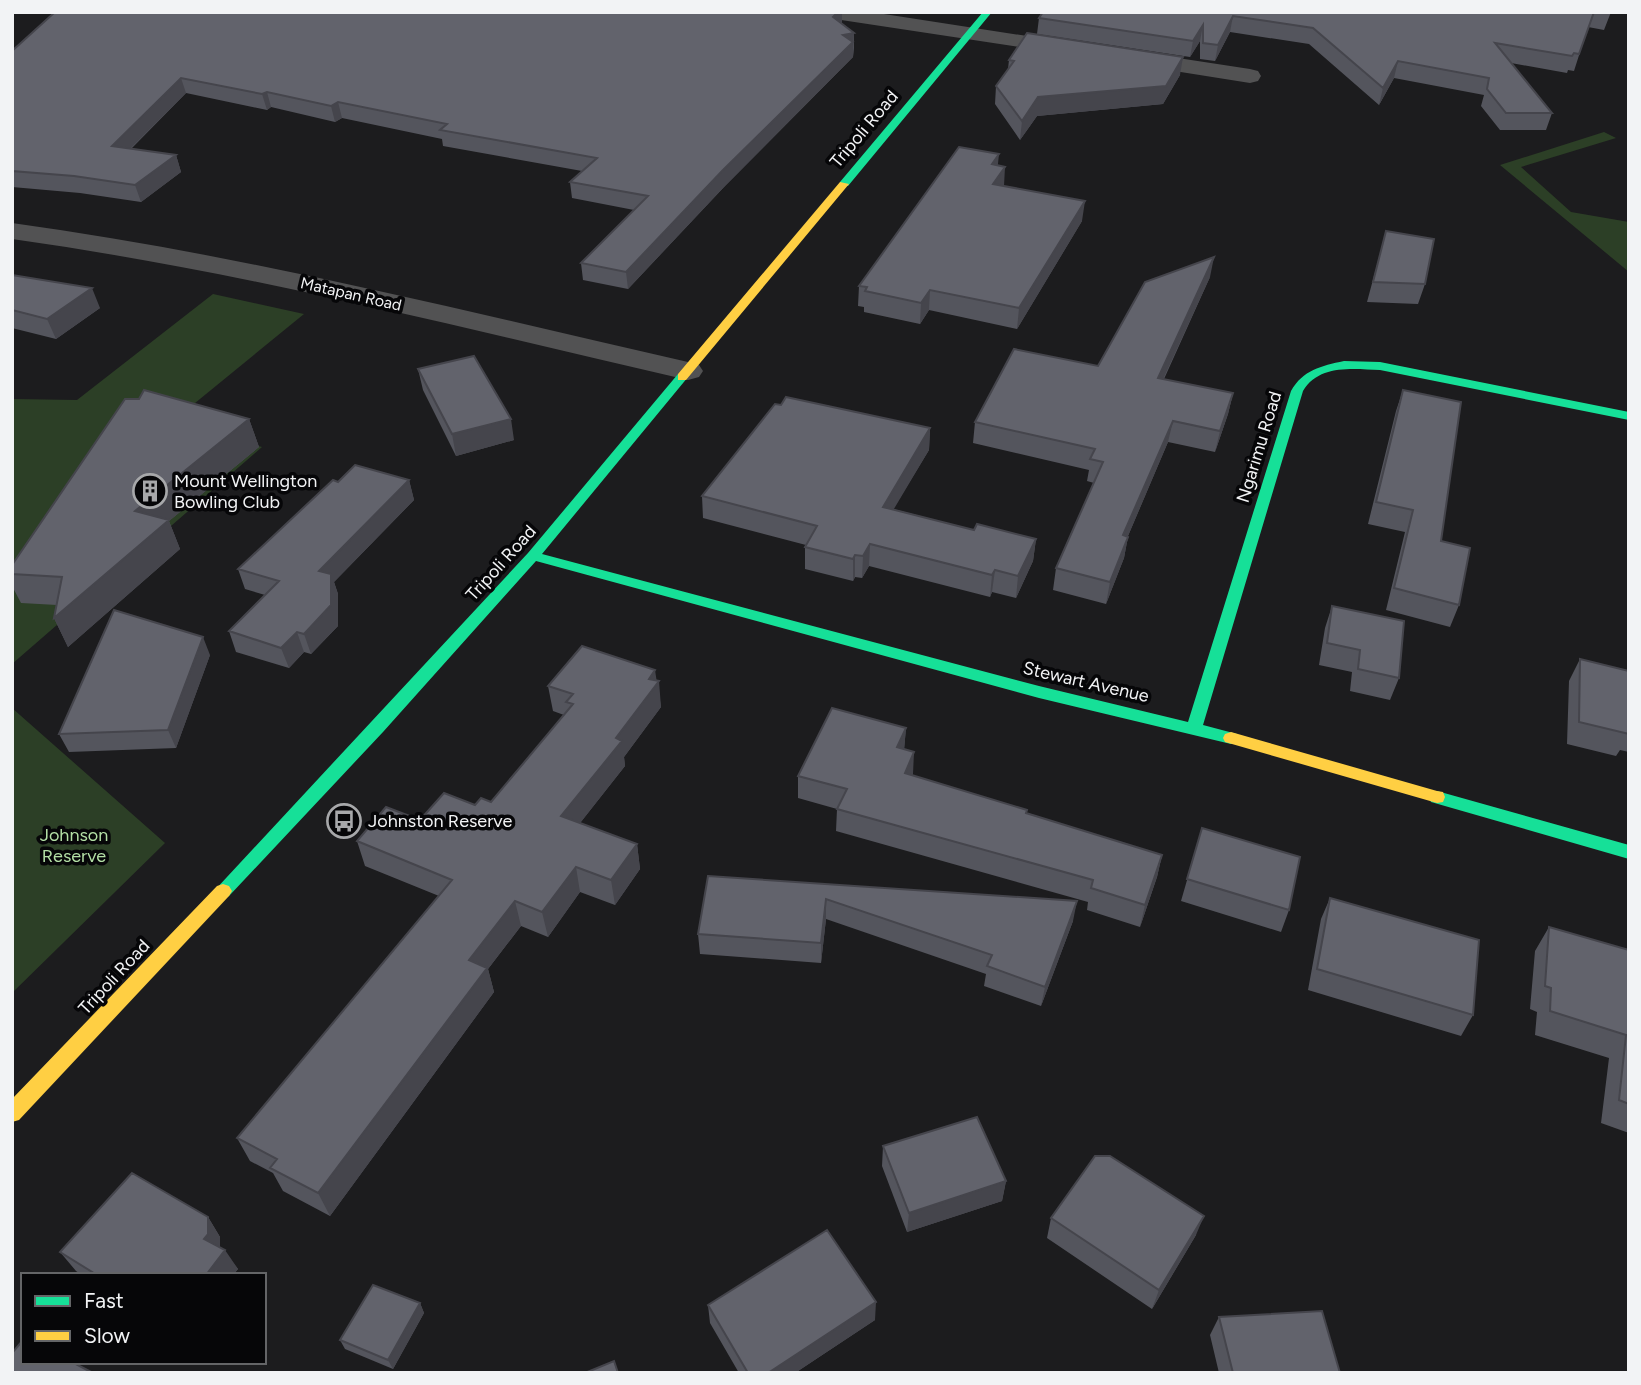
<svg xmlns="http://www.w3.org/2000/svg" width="1641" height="1385" font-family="Figtree,sans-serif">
<rect width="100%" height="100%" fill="#1c1c1e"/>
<path fill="#2c3f26" d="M1604,132L1616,138L1521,167L1571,212L1629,222V272L1500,165Z
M213,294L304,314L173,421L262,447L12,664V399L77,400Z
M12,708L165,843L12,993Z"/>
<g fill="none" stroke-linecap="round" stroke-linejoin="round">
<path fill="#525253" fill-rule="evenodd" d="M818,12H871L1072,43L1080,44L1083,49L1080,54L1072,55L828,18L821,16Z
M1132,51L1250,69L1258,71L1261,76L1258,81L1250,83L1124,63L1121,58L1124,53Z
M12,223C240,254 464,311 688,362L699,365L703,371L699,377L688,380C464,328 240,271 12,239Z"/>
<path fill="#16e098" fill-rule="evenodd" d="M983,12H992L848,186H840V182Z
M1344,361L1380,362L1629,412V420L1380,370C1353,369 1319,364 1303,391L1203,725L1237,734L1239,738L1237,742L1231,744L1039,698L536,561L383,732L229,896L223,898L217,896L214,891L528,553L678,374H686L688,377L542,554L1039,686L1188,722L1291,391C1303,370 1321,366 1344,361Z
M1437,791L1629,845V859L1431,802L1429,797L1431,792Z"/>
<path fill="#ffcf43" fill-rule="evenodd" d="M840,182L849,184L686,380H678V374Z
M1231,732L1437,791L1443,792L1445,797L1443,802L1437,803L1225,742L1223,738L1225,734Z
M223,884L229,886L232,891L229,896L19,1120L12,1122V1099L217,886Z"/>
</g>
<path fill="#54555d" d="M55,12H842L841,23L854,33V48L853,57L724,187L628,289L583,280L581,263L634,210L572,198L570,182L582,171L443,146L442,139L342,118L335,122L271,107L267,110L186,93L131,149L176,155L181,172L141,202L80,193L12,187V51Z
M1043,12H1611L1604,30L1588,27L1574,71L1568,70L1567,73L1511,63L1552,113L1546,130H1500L1481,106L1484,95L1394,78L1379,105L1309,44L1230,32L1215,61L1200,59V41L1190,57L1037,34L1039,18Z
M1009,60L1180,75L1163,104L1037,116L1020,140L995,104L996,86L1008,69Z
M998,165L1004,186L1082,221L1017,329L929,310L920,324L864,312V307L858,306L859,286Z
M1386,231L1425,284L1418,304L1367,302Z
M12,275L100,308L56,339L12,328Z
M1210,277L1164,379L1233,393L1228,414L1215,452L1168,442L1128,536L1124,558L1106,604L1053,590L1056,568L1094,483L1087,481L1089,470L973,443L975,422L1098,366Z
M418,369L514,440L456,456L423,390Z
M1403,390L1441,541L1459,605L1450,627L1386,610L1405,532L1368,524L1396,411Z
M249,419L259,447L169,521L180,549L68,647L54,618L57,605L21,603L12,586V574Z
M930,428L929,450L893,509L974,530L1036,539L1033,561L1016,598L992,592L990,597L869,566L862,578L855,577L853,581L805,569V547L806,545L703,518L702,496Z
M409,480L414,500L334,582L338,594V626L311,654L304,652L289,668L236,652L229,631L265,595L245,589L238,569L338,482Z
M1332,606L1399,678L1390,700L1350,691L1352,672L1319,665L1325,628Z
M210,655L176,748L69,752L59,734Z
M1580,659L1629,671V752L1620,750L1616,756L1567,744L1569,681Z
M657,681L661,707L624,757L625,766L580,823L637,844L640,869L615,905L580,892L548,937L521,926L488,969L494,992L330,1216L283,1191L273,1173L250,1161L237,1138L439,896L365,866L357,841L420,820L475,805L491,802L564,715L553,711L548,686Z
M906,728L904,750L912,775L1027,810V813L1162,855L1157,877L1140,927L1087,910L1088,902L836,831L837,809L798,798V776Z
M1202,828L1289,910L1281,932L1181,901Z
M708,876L1073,921L1041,1006L984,986L986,974L826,919L821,963L700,954L698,934Z
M1330,898L1473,1015L1461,1036L1308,990L1321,919Z
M1549,927L1629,950V1133L1601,1123L1609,1058L1535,1035L1537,1012L1530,1009L1535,951Z
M883,1146L1006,1181L1002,1201L907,1232L882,1166Z
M208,1217L220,1237V1247L238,1269L233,1275H82L76,1271L60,1252Z
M1051,1218L1196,1235L1152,1309L1047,1238Z
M420,1303L424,1313L393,1369L345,1349L340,1340Z
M708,1305L875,1320L795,1373H739L710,1323Z
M1219,1317L1340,1373H1219L1210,1335Z"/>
<path fill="#45454c" d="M838,12H842V23L833,32V17Z
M1233,16L1230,32L1215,61L1218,45Z
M1203,25L1200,41L1190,57L1193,41Z
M854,33L853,57L724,187L628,289L626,272L843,35Z
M1183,57L1180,75L1163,104L1037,116L1020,140L1022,121L1038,97Z
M1398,61L1394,78L1379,105L1383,88Z
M181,78L186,93L117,162L112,146Z
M267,92L271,107L267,110L262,94Z
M338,102L342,118L335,122L331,106Z
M999,154L997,173L992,164Z
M176,155L181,172L141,202L135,185Z
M1005,167L1004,186L993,184Z
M1085,201L1082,221L1017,329L1019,308Z
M1214,257L1210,277L1154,399L1158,378Z
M92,288L100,308L56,339L47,319Z
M930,290L929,310L920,324L921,303Z
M1233,393L1228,414L1215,452L1220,431Z
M249,419L259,447L169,521L180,549L68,647L54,618L135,511Z
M511,419L514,440L456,456L452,434Z
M1173,421L1168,442L1119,557L1123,535Z
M930,428L929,450L882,529L883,507Z
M409,480L414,500L334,582L338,594V626L311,654L304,634L319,571Z
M1128,537L1124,558L1106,604L1110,582Z
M1036,539L1033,561L1016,598L1018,576Z
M870,544L869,566L862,578L863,556Z
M855,555V577L853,581V559Z
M995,570L992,592L990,597L992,575Z
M297,632L304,652L289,668L281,648Z
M203,637L210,655L176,748L168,730Z
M655,670L657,683L659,681L661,707L624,757L625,766L566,841L561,816L616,738L649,679Z
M906,728L904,750L897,747Z
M914,752L913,774L904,795L905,773Z
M637,844L640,869L615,905L611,880Z
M1162,855L1157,877L1140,927L1145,905Z
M576,867L580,892L548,937L542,912Z
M826,899V919L821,963V943Z
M515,901L521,926L488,969L494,992L330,1216L318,1193L469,960Z
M1077,901L1073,921L1041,1006L1045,987Z
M1006,1181L1002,1201L907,1232L909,1213Z
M1204,1216L1196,1235L1152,1309L1159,1290Z
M208,1217L220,1237V1253L204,1239Z
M225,1250L238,1269L233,1275H206Z
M876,1302L875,1320L795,1373H768Z
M420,1303L424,1313L393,1369L388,1360Z"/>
<path fill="#62636c" stroke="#45454c" stroke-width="2" d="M55,12H838L833,17L854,33L843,35L853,42L723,170L626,272L581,263L648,196L570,182L597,158L440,130L447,124L338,102L331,106L267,92L262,94L181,78L112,146L176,155L135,185L74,176L12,171V51Z
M1043,12H1594L1579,54L1574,53L1572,56L1495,43L1552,113H1506L1487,89L1489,78L1398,61L1383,88L1313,28L1233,16L1218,45L1203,43V25L1193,41L1039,18Z
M1027,33L1183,57L1166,86L1038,97L1022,121L996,86L1014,61L1009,60Z
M959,147L999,154L992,164L1005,167L993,184L1085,201L1019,308L930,290L921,303L865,291L867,287L859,286Z
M1386,231L1434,239L1425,284L1373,282Z
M1214,257L1158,378L1233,393L1220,431L1173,421L1123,535L1128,537L1110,582L1056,568L1103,462L1090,459L1095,449L975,422L1014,349L1098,366L1145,282Z
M12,275L92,288L47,319L12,310Z
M474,356L511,419L452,434L418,369Z
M144,390L249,419L135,511L169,520L54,618L62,577L12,574V565L125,399H139Z
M1403,390L1461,402L1441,541L1470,548L1459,605L1394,588L1413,510L1376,502Z
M786,397L930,428L883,507L974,530L977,524L1036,539L1018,576L995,570L992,575L870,544L863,556L855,555L853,559L805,547L817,526L702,496L775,404L781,405Z
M355,465L409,480L319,571L331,574V605L304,634L297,632L281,648L229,631L279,581L238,569L333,480L338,482Z
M1332,606L1404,621L1399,678L1358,669L1360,650L1327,643Z
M114,610L203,637L168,730L59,734Z
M582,646L655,670L649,679L659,681L616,738L622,741L561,816L637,844L611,880L576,867L542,912L515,901L469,960L487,968L318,1193L270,1168L277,1159L237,1138L452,880L357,841L386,807L420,820L444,793L475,805L481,798L491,802L573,704L566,702L573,694L548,686Z
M1580,659L1629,671V734L1579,722Z
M832,708L906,728L897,747L914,752L905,773L1027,810L1026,813L1162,855L1145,905L1091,888L1093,880L837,809L847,789L798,776Z
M1202,828L1300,857L1289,910L1187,879Z
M708,876L1077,901L1045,987L987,966L992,955L826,899L821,943L698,934Z
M1330,898L1479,940L1473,1015L1317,969Z
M1549,927L1629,950V1104L1619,1100L1626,1035L1550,1011L1551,988L1545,986Z
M977,1117L1006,1181L909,1213L883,1146Z
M1095,1156H1110L1204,1216L1159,1290L1051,1218Z
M132,1173L208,1217V1234L204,1239L225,1250L206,1275H97L60,1252Z
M827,1230L876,1302L768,1373H748L708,1305Z
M373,1285L420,1303L388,1360L340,1340Z
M1322,1311L1340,1373H1233L1219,1317Z
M23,1340V1362H72L93,1373H12V1353Z
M614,1361L618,1373H585Z"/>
<defs>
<g id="building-ring" transform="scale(1.75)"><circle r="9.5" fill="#060608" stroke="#a7a8aa" stroke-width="1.5"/><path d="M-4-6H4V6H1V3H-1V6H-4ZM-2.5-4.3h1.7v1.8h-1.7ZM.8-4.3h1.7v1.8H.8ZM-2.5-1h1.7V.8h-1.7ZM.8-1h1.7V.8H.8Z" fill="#a7a8aa"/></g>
<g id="bus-ring" transform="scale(1.75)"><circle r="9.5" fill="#060608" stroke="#a7a8aa" stroke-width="1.5"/><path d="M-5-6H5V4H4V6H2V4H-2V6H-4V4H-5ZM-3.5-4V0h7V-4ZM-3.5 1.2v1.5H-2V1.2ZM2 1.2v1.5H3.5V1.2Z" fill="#a7a8aa"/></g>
</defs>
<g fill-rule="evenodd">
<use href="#building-ring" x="150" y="491"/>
<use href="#bus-ring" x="344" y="821"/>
</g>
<g text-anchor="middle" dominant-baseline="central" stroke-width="7" stroke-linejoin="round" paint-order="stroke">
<g font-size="16" fill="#f2f3f5" stroke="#060608">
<text transform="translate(351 294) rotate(13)">Matapan Road</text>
</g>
<g font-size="18" fill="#f2f3f5" stroke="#060608">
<text transform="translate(864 129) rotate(-50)">Tripoli Road</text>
<text transform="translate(1259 447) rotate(-73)">Ngarimu Road</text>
<text transform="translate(501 563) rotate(-48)">Tripoli Road</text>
<text transform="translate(1086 682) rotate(13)">Stewart Avenue</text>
<text transform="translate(114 977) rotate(-47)">Tripoli Road</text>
</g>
<g font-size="18" fill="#f2f3f5" stroke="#060608" text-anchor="start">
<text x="174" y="481">Mount Wellington<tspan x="174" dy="21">Bowling Club</tspan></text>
<text x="368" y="821">Johnston Reserve</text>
</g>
<g font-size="18" fill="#b3dfa5" stroke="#060608">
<text x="74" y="835">Johnson<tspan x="74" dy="21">Reserve</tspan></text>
</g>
</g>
<rect width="1641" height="1385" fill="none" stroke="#f2f3f5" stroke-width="28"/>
<rect x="21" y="1273" width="245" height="91" fill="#060608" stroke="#646567" stroke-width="2"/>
<rect x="35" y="1296" width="35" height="10" fill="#16e098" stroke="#646567" stroke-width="2"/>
<text x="84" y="1308" font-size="21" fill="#f2f3f5">Fast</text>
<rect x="35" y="1331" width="35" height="10" fill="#ffcf43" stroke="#646567" stroke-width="2"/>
<text x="84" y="1343" font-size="21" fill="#f2f3f5">Slow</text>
</svg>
